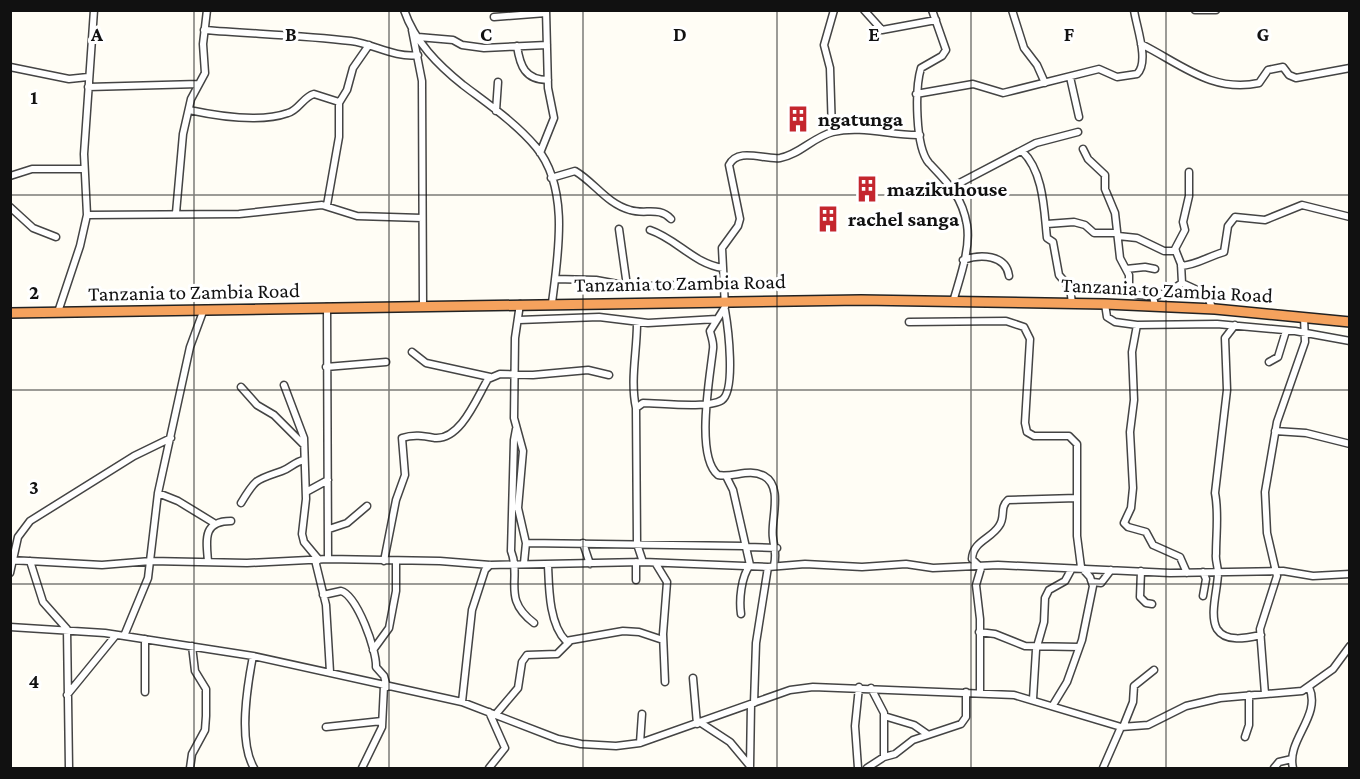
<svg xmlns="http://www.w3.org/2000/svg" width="1360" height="779" font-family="'Crimson Pro',serif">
<rect width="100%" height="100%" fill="#fffdf5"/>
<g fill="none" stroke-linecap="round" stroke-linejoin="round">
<g stroke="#444" stroke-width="9">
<path id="minor" d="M404,10C415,42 438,65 463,85C488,104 516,123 536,147C570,188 558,255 552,303
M864,10L882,30L936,20
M932,10L946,50L942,56L921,68C915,88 915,147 929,163C948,183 962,196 967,225C971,249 959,280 953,302
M1012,10L1024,48L1037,65L1045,83
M1195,10H1216
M494,17L546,13
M204,30C253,34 302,35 351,41C374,44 394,58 418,55
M412,30L422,81L423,307
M418,37L453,40L462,45L484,48L547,45
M1141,44C1181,64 1212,93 1259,83L1268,70L1283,67L1289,75L1296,78L1350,68
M517,46C520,66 525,80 548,80
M10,67L69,79L88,77
M1070,77L1079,117
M88,87L199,84
M916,94L973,84L1003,93L1099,69L1117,77L1137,74C1150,62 1136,26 1134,10
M189,110C217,116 260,123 288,113C299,110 303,97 314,94L339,102
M496,111L498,82
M832,132L830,68L824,45L834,10
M1083,149L1088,159L1105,175V189L1115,213L1120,258L1129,275V289L1137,295L1153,296L1155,306
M1022,151C1044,172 1044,211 1047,238L1053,242L1059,275L1070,288L1072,303
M540,153L554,118L548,88L546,10
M1189,172V196L1183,222L1185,230L1175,249L1181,264L1182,283L1206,294L1213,309
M10,176L32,169H84
M551,178L575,171C594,182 607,204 630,210C645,215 659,206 671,219
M952,187L1036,143L1078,132
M327,205L339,137V103L347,90L353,68L369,45
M10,207L33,228L56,237
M176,213L183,134L191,99L205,73L203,44L207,10
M87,215L239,214L322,205L357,216L422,218
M1047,224L1074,222L1085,225L1094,233H1117
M619,229L627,286
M650,230C677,239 694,264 723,268
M1118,236L1137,238L1164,251H1176
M963,260C980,254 1006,254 1009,276
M1181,266C1197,265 1209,256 1224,252L1228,226L1235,217L1265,220L1302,205L1350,217
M1126,269L1145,267L1155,269
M555,279L596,280L634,287L665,285L725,287
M1154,297L1172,290L1182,283
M520,304L515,338L514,418L523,451L518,508L526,543L524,563
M1105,304L1107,317L1115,322L1137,325L1217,324L1295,331L1350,341
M327,307L328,559
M58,312L80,246L87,215L84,154L94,10
M519,320L599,317L648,323L717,319
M909,322L1006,321L1024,327L1030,339L1025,423L1027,432L1034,436H1069L1077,444V536L1081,567L1090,577L1093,586L1082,640L1067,682L1053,705
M1137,325L1132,352L1134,400L1130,432L1133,488L1131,508L1124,523L1128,527L1146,532L1153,545L1180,557L1187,573
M1235,325L1225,338L1227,390L1215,493C1219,513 1216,533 1216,554C1215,560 1218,566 1218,573C1218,588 1209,615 1217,629C1226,643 1247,638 1261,635
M412,352L426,363L490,377
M1269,362L1278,357L1286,331
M326,367L386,362
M284,385L304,438L306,499L302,534L304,542L319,560
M241,387L257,405L274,415L304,445
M636,408C630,380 637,352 637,323
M516,429L514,440L511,551C522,579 501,598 534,623
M1275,431L1306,433L1350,444
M726,476L733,490L750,565C741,577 739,600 741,614
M306,492L328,480
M158,493L178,501L214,523
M241,503C256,478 256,480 282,471C291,468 294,462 304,460
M329,529L347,523L367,506
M526,543L744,546
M583,543L590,564
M746,547L777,548
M10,560L102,565L151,561L247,563L328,559L440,561L490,565L643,562L768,567L805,564L862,567L906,564L933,568L998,565L1170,573L1283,571L1313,576L1350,574
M315,560L326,605L330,672
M30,561L43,602L67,629L69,768
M208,561C206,539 203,521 231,521
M384,561L396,500L405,475L402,438C414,434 424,436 435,438C461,440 477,397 488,379L500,374L533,375L588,370L609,375
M643,562L637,544L636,408L643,403C660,403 709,409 722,400C736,390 728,327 725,310
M656,564L667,582L663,634L665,682
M548,565C549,588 549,624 566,641L623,631L639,632L663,640
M774,565C777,553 774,548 773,538C770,521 784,487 764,476C749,468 733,478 718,475C695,456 710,377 713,349C714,343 711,336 710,331L725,307L722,248L738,226L740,219L729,165C738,147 764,160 780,158C799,155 813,137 833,132C862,125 892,136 920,135
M1141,571L1140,597L1146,603L1152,604
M10,573L18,537L30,521L134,456L171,438
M636,580V562
M1093,582L1101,583L1111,570
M323,595L341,591C357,595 377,651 376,667L384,676L387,687
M1203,596L1206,579L1203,572
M10,627L105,633L253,656L462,702L558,739L581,744L616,746L640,743L790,690L813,687L1014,695L1121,727L1148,725L1186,706L1220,698L1302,691L1333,669L1350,646
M979,632L995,634L1025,646L1079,647
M124,636L148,578L158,493L190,347L204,309
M145,639V692
M373,650L389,628L396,591V561
M253,656C247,687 238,741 254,768
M693,678L697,724
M871,688L884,713V757
M980,693V619L976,585L981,568L972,559C973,541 991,539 999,526C1006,517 999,508 1008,500L1077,498
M1265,694L1260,629L1277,576L1267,533L1265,492L1277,422L1305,342L1304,317
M67,695L116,635
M1033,699L1036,650L1044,622L1045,598L1049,590L1065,581L1071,570
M462,702L472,610L485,570L490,565
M754,703L756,643L768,567
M489,712L505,748L489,768
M496,714L518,688L522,662L527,655L557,654L569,642
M884,716L914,725L927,734
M701,723L730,742L750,766
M326,727L382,721
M1123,727L1133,702L1134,686L1154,670
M1245,737L1249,725V695
M640,743L642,714
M750,766L751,704
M190,768L192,754L205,730L206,716V689L195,671L192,646
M362,768L382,727L384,686
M858,768L855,726L859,687
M867,768L884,757L895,754L913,740L961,724L966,717V692
M1103,768L1121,727
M1274,768L1279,762L1292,759
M1293,768C1286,740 1322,716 1309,687"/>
</g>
<g stroke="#222" stroke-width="12">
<path id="highway" d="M10,313L861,300L1105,304L1215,309L1350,322"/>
</g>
<use href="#minor" stroke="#fff" stroke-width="6"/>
<use href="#highway" stroke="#f5a25d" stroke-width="9"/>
</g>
<path fill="none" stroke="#111" stroke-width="1.5" stroke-opacity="0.55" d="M194,10V768M389,10V768M583,10V768M777,10V768M971,10V768M1166,10V768M10,195H1350M10,390H1350M10,584H1350"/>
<defs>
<g id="building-bare" transform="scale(2.07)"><path d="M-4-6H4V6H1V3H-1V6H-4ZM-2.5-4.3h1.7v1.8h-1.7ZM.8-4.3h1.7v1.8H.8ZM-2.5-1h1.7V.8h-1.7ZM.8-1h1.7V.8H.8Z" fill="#c4262e" stroke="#fff" stroke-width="2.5" paint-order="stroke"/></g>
</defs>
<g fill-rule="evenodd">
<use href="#building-bare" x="798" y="119"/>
<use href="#building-bare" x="867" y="189"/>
<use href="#building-bare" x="828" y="219"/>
</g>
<g text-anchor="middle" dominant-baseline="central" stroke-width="6" stroke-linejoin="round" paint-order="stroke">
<g font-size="21" font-weight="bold" fill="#111" stroke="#fff" text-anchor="start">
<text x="818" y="119">ngatunga</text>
<text x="887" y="189">mazikuhouse</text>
<text x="848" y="219">rachel sanga</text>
</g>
<g font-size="21" fill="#111" stroke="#fff">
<text transform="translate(680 283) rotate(-1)">Tanzania to Zambia Road</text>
<text transform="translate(1167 290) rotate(3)">Tanzania to Zambia Road</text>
<text transform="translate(194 292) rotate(-1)">Tanzania to Zambia Road</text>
</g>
</g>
<g font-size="20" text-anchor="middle" font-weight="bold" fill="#111" stroke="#fff" stroke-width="6" stroke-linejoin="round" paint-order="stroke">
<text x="97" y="41">A</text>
<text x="291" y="41">B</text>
<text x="486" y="41">C</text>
<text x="680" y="41">D</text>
<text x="874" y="41">E</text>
<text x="1069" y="41">F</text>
<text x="1263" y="41">G</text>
<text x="34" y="104">1</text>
<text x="34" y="299">2</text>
<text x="34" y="494">3</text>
<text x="34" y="688">4</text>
</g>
<rect width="1360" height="779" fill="none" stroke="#111111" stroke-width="24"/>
</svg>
